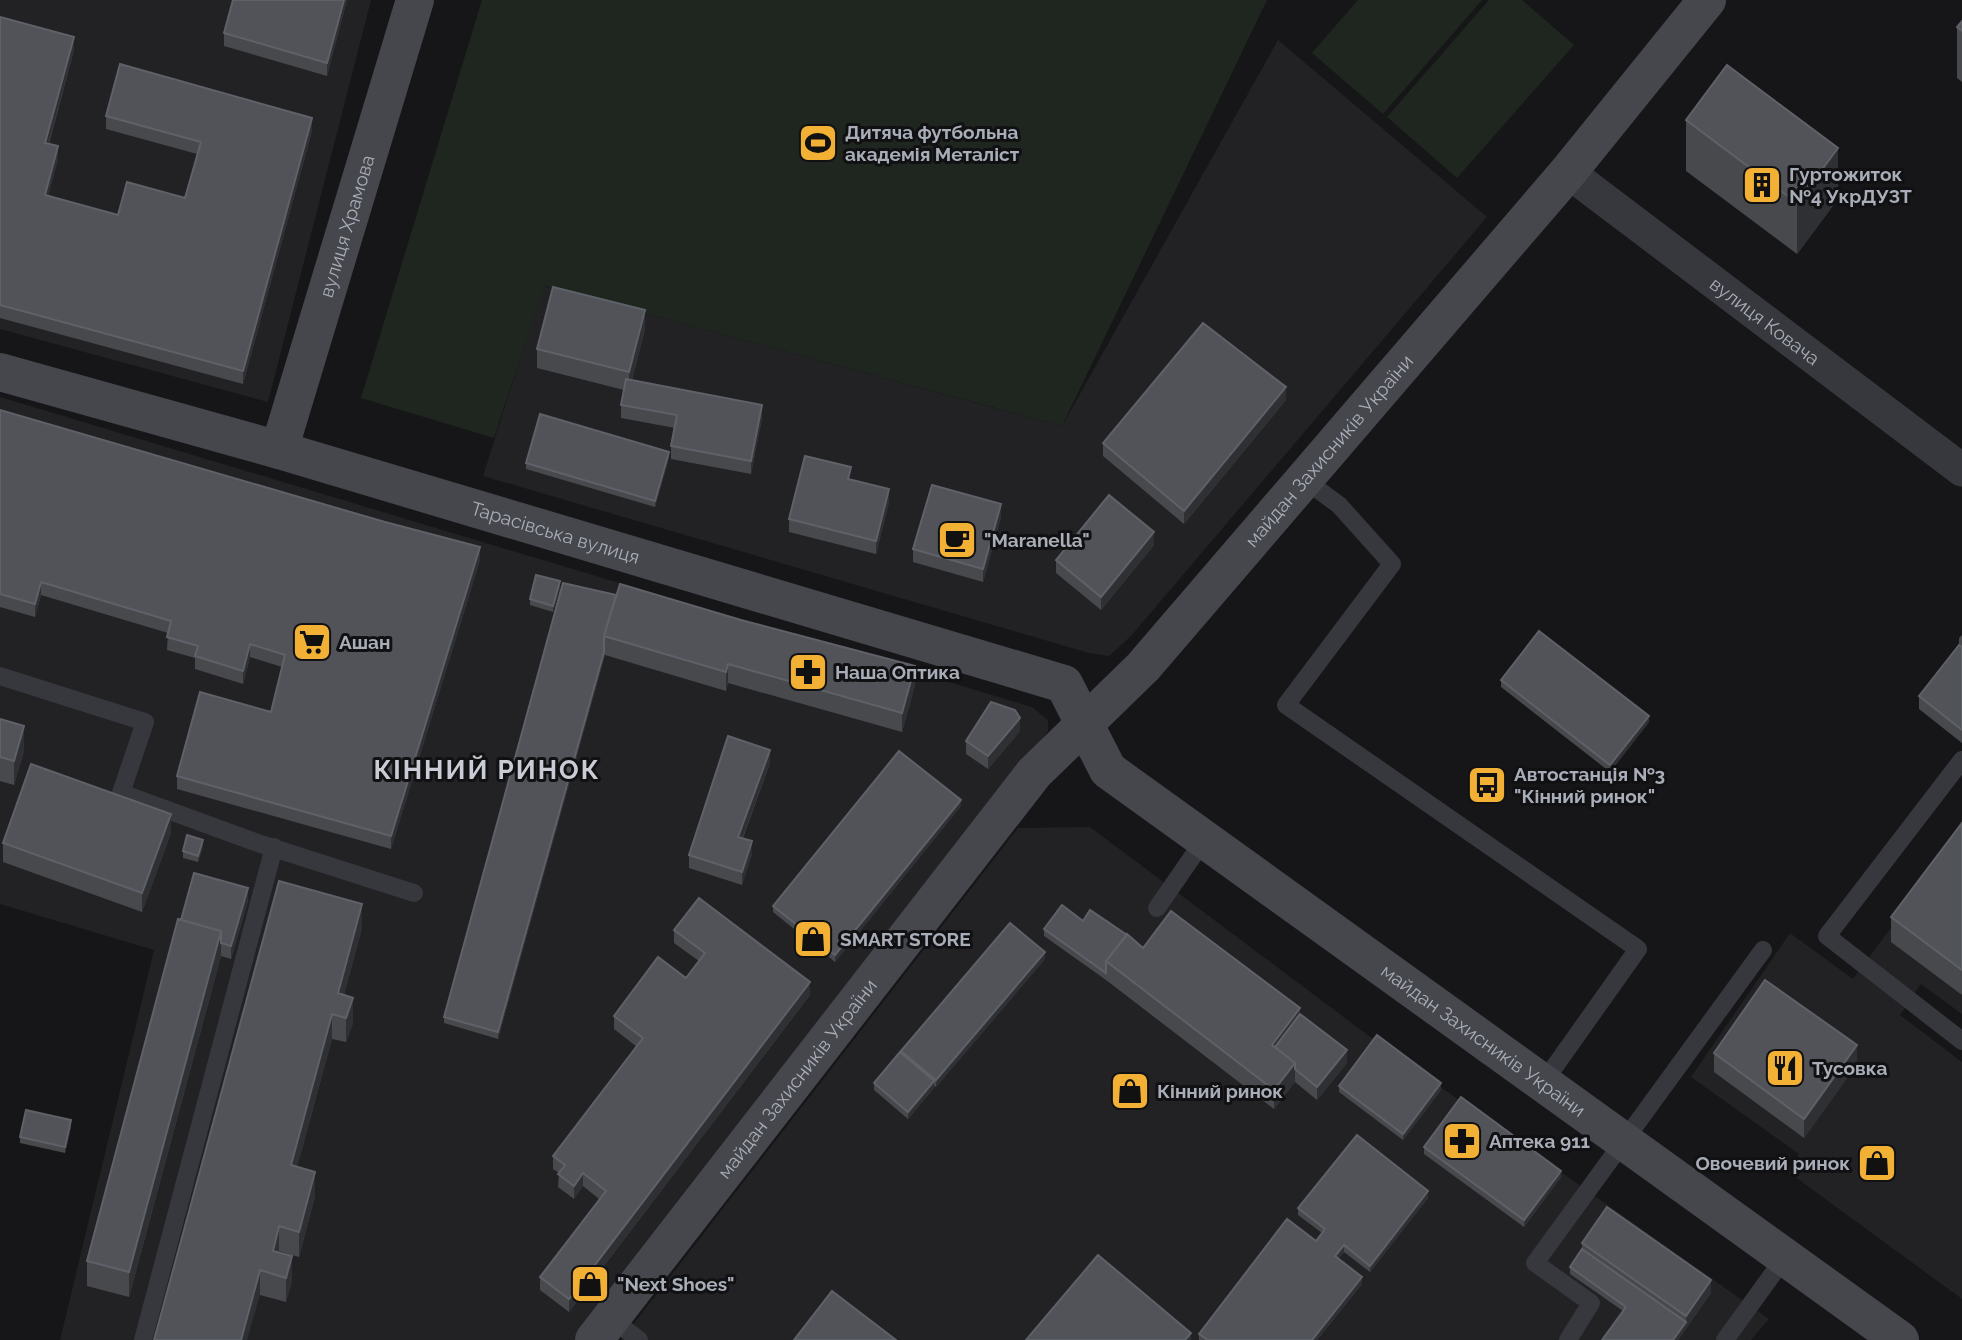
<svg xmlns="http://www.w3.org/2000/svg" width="1962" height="1340" font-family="Raleway,sans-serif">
<rect width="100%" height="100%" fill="#161618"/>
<path fill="#222225" d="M0,0H371L268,402L0,329Z
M1278,40L1487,217L1131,636L1109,656L1089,653L483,476L543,286L1062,426Z
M0,397L1032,707L1048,720V731L575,1340H60L154,950L0,904Z
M1090,827L1377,1042L1769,1319L1751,1340H621L1018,828Z
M1962,832V1014L1921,984L1900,1015L1962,1062V1299L1787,1171L1799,1154L1691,1077L1790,933L1853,979Z"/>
<path fill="#1e261f" d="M482,0H1267L1062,426L544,286L494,438L361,398Z
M1358,0H1482L1383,114L1312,53Z
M1489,0H1522L1574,45L1457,178L1387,117Z"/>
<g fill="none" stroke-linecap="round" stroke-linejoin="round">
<path stroke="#37383d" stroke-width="18" d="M1305,480L1339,505L1392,564L1286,705L1638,949L1543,1083
M0,676L145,722L121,793L255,842L414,893
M1962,760L1827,936L1962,1041
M1157,908L1204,840
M611,1318L639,1340
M143,1340L274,847
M1568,1340L1591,1303L1535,1263L1763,950
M1725,1340L1785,1257"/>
<path stroke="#37383d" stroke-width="33" id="s1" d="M1568,172L1962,470"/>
<g stroke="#45474d" stroke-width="38">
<path id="s2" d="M0,372L279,450L1064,684L1108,770L1900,1340"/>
<path id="s3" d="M279,450L415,0"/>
<path id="s4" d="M594,1340L1034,773L1143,667L1568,172L1707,0"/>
</g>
</g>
<path fill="#47494d" d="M233,0H347L327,76L224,46V33Z
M0,17L74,50L49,144L58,159L48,196L118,215L185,198L197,154L106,129V116L312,131L243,384L0,318Z
M1962,21V82L1957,78V27Z
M1686,120L1838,199L1797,254L1686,171Z
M645,329L632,380L762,418L751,474L671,459V446L675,428L621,418V405L624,390L537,368V349Z
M1286,400L1184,524L1103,456V443Z
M0,410L480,560L391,849L177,789V776L271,712L282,667L250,657L243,684L195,669V658L167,650L168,633L41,595L35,617L0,607Z
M669,458L655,507L526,469V463Z
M851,480L889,502L876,554L789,532V519Z
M1001,517L983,582L913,562V549Z
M1154,545L1101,610L1056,573V560Z
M563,583L915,685L902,732L728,683L726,691L605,655L498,1039L444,1023V1017Z
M560,588L553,612L530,605V599Z
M1962,635V743L1919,709V696L1959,645V638Z
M1501,680L1649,722L1610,772L1501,687Z
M0,719L24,751L14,785L0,781Z
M1020,731L988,769L966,754V741Z
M770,763L743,838L752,854L742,885L689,868V855Z
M961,806L835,962L773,912V906Z
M1962,823V995L1891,942V917Z
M171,833L142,912L3,862V843Z
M203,847L198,862L183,858V851Z
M248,901L231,959L221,956L129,1297L87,1286V1261L181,920Z
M1083,921L1143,948L1300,1014L1347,1063L1317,1100L1295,1082L1274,1109L1106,980L1044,936V929Z
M362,928L344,995L353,1023L346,1042L332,1039L297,1167L315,1196L299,1257L279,1251V1252L292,1281L286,1302L260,1295L154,1340Z
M674,930L810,995L569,1312L540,1290V1277L599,1199L583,1186L574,1199L558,1187L559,1173L553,1169V1156L637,1047L614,1029V1016L686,978L699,961L674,943Z
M1045,959L936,1087L934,1086V1088L908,1119L874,1090V1083L901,1053V1051Z
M1714,1053L1857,1064L1804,1138L1714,1072Z
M1339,1086L1441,1090L1403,1140L1339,1092Z
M71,1127L65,1153L20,1143V1137Z
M1424,1147L1561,1177L1524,1227L1424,1154Z
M1428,1198L1370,1272L1344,1252L1338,1259L1362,1284L1317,1340H1199V1334L1316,1241L1322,1233L1298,1215V1208Z
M1582,1243L1711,1293L1678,1340L1623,1311L1570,1274V1267L1582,1249Z"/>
<path fill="#2f3033" d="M344,0H347L327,76V63Z
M74,37V50L45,156V143Z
M312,118V131L243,384V371Z
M58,146V159L45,208V195Z
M1838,148V199L1797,254V203Z
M645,310V329L629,392V372Z
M1286,387V400L1184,524V511Z
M762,405V418L751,474V461Z
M669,452V458L655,507V501Z
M889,489V502L876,554V541Z
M1001,504V517L983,582V569Z
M1154,532V545L1101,610V597Z
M480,547V560L391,849V836Z
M560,581V588L553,612V606Z
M41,582V595L35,617V604Z
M250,644V657L243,684V671Z
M604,652L605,655L498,1039V1032Z
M728,664V683L726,691V672Z
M915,666V685L902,732V713Z
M1649,716V722L1610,772V765Z
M1020,718V731L988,769V756Z
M24,726V751L14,785V761Z
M770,750V763L738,850V837Z
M961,800V806L835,962V955Z
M171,814V833L142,912V893Z
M203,840V847L198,862V856Z
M752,841V854L742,885V872Z
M248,888V901L231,959V946Z
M362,904V928L338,1018V993Z
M221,931V956L129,1297V1272Z
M1045,952V959L936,1087V1080Z
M810,982V995L569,1312V1299Z
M353,998V1023L346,1042V1018Z
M1300,1008V1027L1278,1056L1272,1045Z
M332,1014V1039L291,1190V1165Z
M1857,1045V1064L1804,1138V1119Z
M1347,1050V1063L1317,1100V1087Z
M1295,1063V1082L1274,1109V1090Z
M934,1081V1088L908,1119V1112Z
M1441,1083V1090L1403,1140V1134Z
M71,1120V1127L65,1153V1147Z
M1561,1171V1177L1524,1227V1220Z
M315,1172V1196L299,1257V1232Z
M583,1173V1186L574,1199V1186Z
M1428,1191V1198L1370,1272V1266Z
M279,1226V1251L273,1275V1251Z
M1344,1245V1252L1335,1263V1256Z
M292,1256V1281L286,1302V1278Z
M260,1270V1295L247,1340H241Z
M1362,1277V1284L1317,1340H1312Z
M1711,1280V1293L1678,1340H1673L1686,1322V1316Z
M1191,1333V1340H1185Z"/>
<path fill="#525359" stroke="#5f6168" stroke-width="2" d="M233,0H344L327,63L224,33Z
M0,17L74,37L45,143L58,146L45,195L118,215L127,182L185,198L201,142L106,116L120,64L312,118L243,371L0,305Z
M1962,21V31L1957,27Z
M1727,65L1838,148L1797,203L1686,120Z
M553,287L645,310L629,372L537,349Z
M1203,323L1286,387L1184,511L1103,443Z
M626,379L762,405L751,461L671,446L677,415L621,405Z
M0,410L385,522L480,547L391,836L177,776L200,692L271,712L285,655L250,644L243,671L195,656L198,646L167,637L171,621L41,582L35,604L0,594Z
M540,414L669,452L655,501L526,463Z
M805,456L851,467L848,479L889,489L876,541L789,519Z
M932,485L1001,504L983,569L913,549Z
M1109,495L1154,532L1101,597L1056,560Z
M536,575L560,581L553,606L530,599Z
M563,583L616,595L604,636V652L498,1032L444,1017Z
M620,584L741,620L915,666L902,713L728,664L726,672L604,636Z
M1539,631L1649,716L1610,765L1501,680Z
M1959,645L1962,647V730L1919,696Z
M991,702L1015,710L1020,718L988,756L966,741Z
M0,719L24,726L14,761L0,757Z
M728,736L770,750L738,837L752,841L742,872L689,855Z
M899,751L961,800L835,955L773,906Z
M31,764L171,814L142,893L3,843Z
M1962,823V970L1891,917Z
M187,835L203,840L198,856L183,851Z
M194,873L248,888L231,946L221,943V931L181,920Z
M279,881L362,904L338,993L353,998L346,1018L332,1014L291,1165L315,1172L299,1232L279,1226L273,1251L292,1256L286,1278L260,1270L241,1340H154Z
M699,898L810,982L569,1299L540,1277L606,1191L583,1173L574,1186L558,1174L565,1165L553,1156L643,1038L614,1016L658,957L686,978L705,953L674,930Z
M1062,905L1083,921L1090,910L1127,935L1106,961V973L1044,929Z
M1171,911L1300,1008L1272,1045L1295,1063L1274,1090L1106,961L1127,934L1143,948Z
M178,919L221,931L129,1272L87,1261Z
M1010,923L1045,952L936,1080L901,1051Z
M1765,980L1857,1045L1804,1119L1714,1053Z
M1300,1014L1347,1050L1317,1087L1295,1069V1063L1275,1047Z
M1377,1035L1441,1083L1403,1134L1339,1086Z
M900,1052L934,1081L908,1112L874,1083Z
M1461,1097L1561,1171L1524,1220L1424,1147Z
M26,1110L71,1120L65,1147L20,1137Z
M1357,1135L1428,1191L1370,1266L1344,1245L1335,1256L1362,1277L1312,1340H1208L1199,1334L1287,1219L1316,1241L1325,1229L1298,1208Z
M1607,1207L1711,1280L1686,1316L1582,1243Z
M1582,1249L1686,1322L1673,1340H1602L1626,1307L1570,1267Z
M1098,1255L1191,1333L1185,1340H1026Z
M832,1291L896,1340H794Z"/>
<defs>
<g id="stadium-square" transform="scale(2.0125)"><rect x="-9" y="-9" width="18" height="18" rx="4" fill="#f2b134" stroke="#111113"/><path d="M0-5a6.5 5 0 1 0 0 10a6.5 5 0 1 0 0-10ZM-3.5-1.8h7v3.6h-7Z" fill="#111"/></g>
<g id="building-square" transform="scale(2.0125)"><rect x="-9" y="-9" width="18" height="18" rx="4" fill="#f2b134" stroke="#111113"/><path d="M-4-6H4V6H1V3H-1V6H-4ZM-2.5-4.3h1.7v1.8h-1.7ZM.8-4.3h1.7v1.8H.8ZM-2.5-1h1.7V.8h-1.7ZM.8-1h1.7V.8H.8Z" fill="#111"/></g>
<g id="cafe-square" transform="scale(2.0125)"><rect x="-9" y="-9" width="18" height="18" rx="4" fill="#f2b134" stroke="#111113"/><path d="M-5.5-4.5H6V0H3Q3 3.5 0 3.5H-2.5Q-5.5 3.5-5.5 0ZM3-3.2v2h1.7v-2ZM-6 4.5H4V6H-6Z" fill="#111"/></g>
<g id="supermarket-square" transform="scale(2.0125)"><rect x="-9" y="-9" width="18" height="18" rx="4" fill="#f2b134" stroke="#111113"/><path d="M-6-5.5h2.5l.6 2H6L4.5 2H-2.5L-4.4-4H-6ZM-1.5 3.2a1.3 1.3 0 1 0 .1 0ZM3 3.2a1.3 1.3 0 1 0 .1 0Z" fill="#111"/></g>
<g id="pharmacy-square" transform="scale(2.0125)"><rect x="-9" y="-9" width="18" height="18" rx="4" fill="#f2b134" stroke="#111113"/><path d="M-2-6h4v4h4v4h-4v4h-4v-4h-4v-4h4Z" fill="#111"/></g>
<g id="bus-square" transform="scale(2.0125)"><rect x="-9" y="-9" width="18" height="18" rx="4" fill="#f2b134" stroke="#111113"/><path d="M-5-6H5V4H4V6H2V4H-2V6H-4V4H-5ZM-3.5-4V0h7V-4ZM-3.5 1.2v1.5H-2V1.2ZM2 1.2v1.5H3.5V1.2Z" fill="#111"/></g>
<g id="shop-square" transform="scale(2.0125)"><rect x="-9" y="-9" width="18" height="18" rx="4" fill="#f2b134" stroke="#111113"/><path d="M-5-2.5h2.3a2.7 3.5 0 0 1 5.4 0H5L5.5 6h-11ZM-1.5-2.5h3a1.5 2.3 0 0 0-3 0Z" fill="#111"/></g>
<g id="restaurant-square" transform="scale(2.0125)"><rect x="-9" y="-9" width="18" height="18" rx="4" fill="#f2b134" stroke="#111113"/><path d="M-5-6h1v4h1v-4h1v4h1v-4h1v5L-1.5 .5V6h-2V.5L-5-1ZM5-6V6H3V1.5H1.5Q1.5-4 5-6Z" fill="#111"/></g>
</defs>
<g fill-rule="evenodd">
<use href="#stadium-square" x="818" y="143"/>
<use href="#building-square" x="1762" y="185"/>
<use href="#cafe-square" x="957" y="540"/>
<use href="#supermarket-square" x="312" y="642"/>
<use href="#pharmacy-square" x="808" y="672"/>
<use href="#bus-square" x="1487" y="785"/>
<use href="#shop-square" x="813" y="939"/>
<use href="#restaurant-square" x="1785" y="1068"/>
<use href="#shop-square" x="1130" y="1091"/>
<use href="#pharmacy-square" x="1462" y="1141"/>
<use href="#shop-square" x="1877" y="1163"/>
<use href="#shop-square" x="590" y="1284"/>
</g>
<g text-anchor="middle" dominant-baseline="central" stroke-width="6" stroke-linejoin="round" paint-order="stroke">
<g font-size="19" font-weight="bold" fill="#a8adb8" stroke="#111113" text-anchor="start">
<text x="845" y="132">Дитяча футбольна<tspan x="845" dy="22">академія Металіст</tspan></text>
<text x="1789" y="174">Гуртожиток<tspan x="1789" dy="22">№4 УкрДУЗТ</tspan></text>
<text x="984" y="540">"Maranella"</text>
<text x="339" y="642">Ашан</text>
<text x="835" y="672">Наша Оптика</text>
<text x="1514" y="774">Автостанція №3<tspan x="1514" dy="22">"Кінний ринок"</tspan></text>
<text x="840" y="939">SMART STORE</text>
<text x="1812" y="1068">Тусовка</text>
<text x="1157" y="1091">Кінний ринок</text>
<text x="1489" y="1141">Аптека 911</text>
<text x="1850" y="1163" text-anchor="end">Овочевий ринок</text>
<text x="617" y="1284">"Next Shoes"</text>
</g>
<g font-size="19" fill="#a8adb8" stroke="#111113">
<text stroke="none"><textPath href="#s3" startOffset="234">вулиця Храмова</textPath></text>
<text stroke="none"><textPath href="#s1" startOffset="247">вулиця Ковача</textPath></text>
<text stroke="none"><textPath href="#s4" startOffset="1155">майдан Захисників України</textPath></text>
<text stroke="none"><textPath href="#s2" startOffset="578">Тарасівська вулиця</textPath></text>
<text stroke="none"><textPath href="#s2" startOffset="1668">майдан Захисників України</textPath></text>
<text stroke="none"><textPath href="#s4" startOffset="331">майдан Захисників України</textPath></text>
</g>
<g font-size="26" font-weight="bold" letter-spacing="2" fill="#c9ccd4" stroke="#111113">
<text x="487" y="770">КІННИЙ РИНОК</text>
</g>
</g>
</svg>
